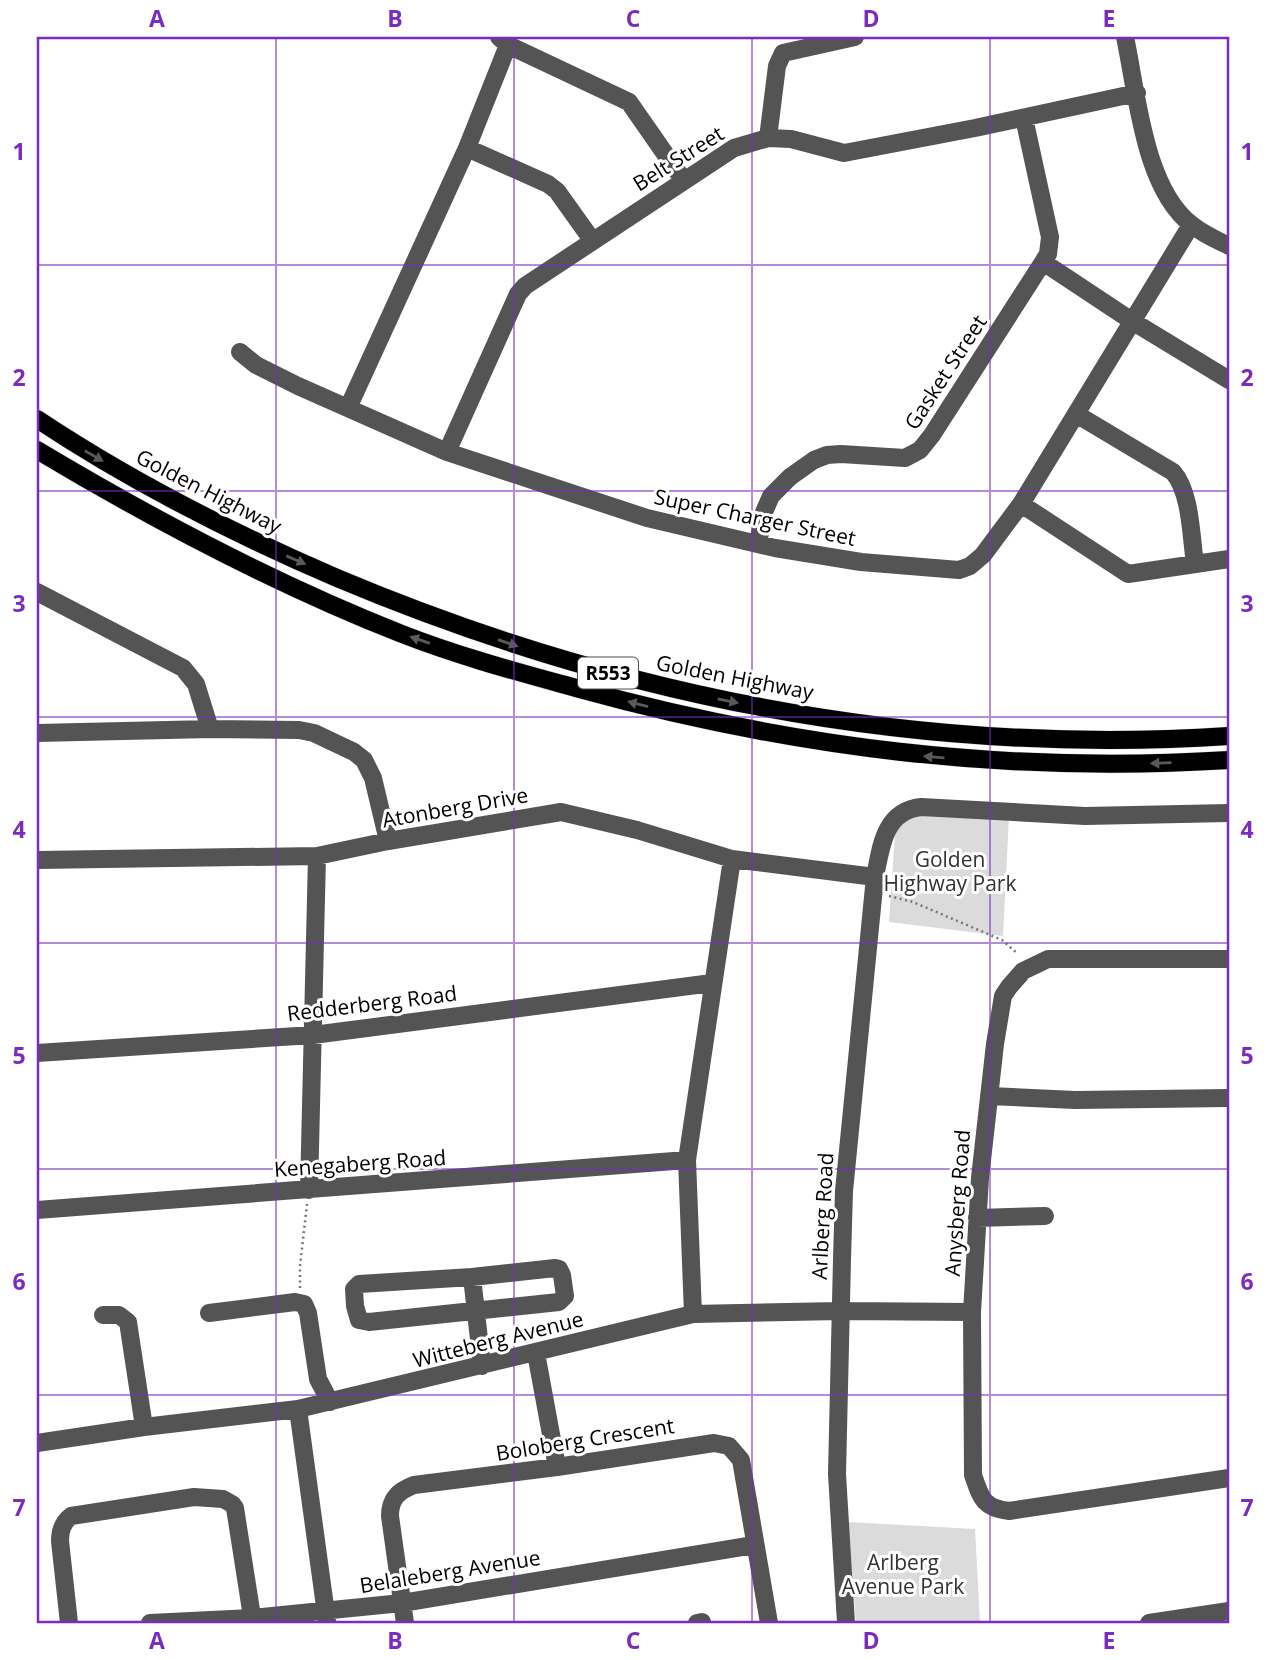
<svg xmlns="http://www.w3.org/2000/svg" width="1266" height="1660" font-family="'Open Sans',sans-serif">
<rect width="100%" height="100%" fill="#fff"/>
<path fill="#dbdbdb" d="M931,812L1009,816L1003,936L889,922L895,833L908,818Z
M848,1522L975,1529L980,1623H856Z"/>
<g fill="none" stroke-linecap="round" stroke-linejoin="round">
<g stroke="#dbdbdb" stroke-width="19">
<path id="major" d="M37,419C132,482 232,533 337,578C622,698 920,756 1229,736
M37,450C154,520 275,584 402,634C458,656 518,672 576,688C793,748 1004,774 1229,760"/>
</g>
<path stroke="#767676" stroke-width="2.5" stroke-dasharray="2 3.5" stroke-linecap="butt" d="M889,896L913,902L1002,940L1018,954
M300,1288V1266L307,1204"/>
<path stroke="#545454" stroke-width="18" d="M1125,37C1137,93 1144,189 1192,225C1203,234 1217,240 1229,246
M508,45L629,102L684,181
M768,138L777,66L783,53L855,37
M467,148L548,184L557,191L592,240
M1043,262L1132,321L1229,380
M240,352L256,365L298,386L447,452L647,518L775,548L861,562L959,570L970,566L983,555L1021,504L1191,225
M348,408L467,148L508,45L499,37
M1076,414L1173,472C1191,492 1191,537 1195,564
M447,452L518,294L525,286L734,148L768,138L791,139L844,153L975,128L1137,93
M1021,504L1128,574L1229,559
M758,543L764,512L771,496L790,477L814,460L827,455L841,454L905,458L920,450L932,435L1043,262L1048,254L1050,237L1024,118
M37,592L183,668L196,684L210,729
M37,733L210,729L299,730L314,733L354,752L364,760L373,778L388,841
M37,860L317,856L388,841L561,812L637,830L732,859L875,877
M1229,959H1048L1023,971L1009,987L1003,996L995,1044L980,1178L972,1312L973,1475C981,1498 983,1508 1009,1511L1229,1478
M37,1053L313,1035L712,983
M989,1096L1075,1100L1229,1098
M309,1190L317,856
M37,1210L687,1160
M977,1218L1045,1216
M555,1268L559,1269L562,1275L565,1296L559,1302L369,1322L359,1320L355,1306L354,1289L359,1284L472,1277Z
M472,1277L482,1366
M209,1313L295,1302L304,1304L308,1313L318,1379L330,1402
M693,1314L687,1160L732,859
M103,1315H119L128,1322L144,1427
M536,1353L557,1467
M298,1409L327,1621
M37,1443L144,1427L298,1409L693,1314L840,1311L972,1312
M69,1623L60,1541C60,1531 62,1523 71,1516L194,1497L223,1499L232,1504L235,1508L253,1623
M150,1623L252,1618L402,1603L754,1545
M405,1623L390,1516C390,1499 398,1491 414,1485L557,1467L714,1443L729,1446L741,1460L769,1623
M697,1623L702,1622
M846,1623L837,1474L842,1259L844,1191L875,877C881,847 884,811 921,807L1085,816L1229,813
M1149,1623L1229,1611"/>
<use href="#major" stroke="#000" stroke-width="18"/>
</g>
<defs><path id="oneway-solid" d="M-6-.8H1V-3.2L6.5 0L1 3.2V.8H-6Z" transform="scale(1.75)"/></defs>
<g fill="#595959">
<use href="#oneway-solid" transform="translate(94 456) rotate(30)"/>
<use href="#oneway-solid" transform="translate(296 560) rotate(23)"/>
<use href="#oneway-solid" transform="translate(420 640) rotate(-161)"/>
<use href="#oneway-solid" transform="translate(508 643) rotate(19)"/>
<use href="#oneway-solid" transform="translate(728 701) rotate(11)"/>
<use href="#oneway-solid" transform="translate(638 704) rotate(-166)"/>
<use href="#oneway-solid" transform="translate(934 757) rotate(-175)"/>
<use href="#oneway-solid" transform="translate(1161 763) rotate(178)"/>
</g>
<path fill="none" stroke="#7b2cbf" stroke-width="2" stroke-opacity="0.55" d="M276,37V1623M514,37V1623M752,37V1623M990,37V1623M37,265H1229M37,491H1229M37,717H1229M37,943H1229M37,1169H1229M37,1395H1229"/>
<g text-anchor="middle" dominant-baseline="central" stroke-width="6" stroke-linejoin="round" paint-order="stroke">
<rect fill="#fff" stroke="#4c4c4c" stroke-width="2" x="578" y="657.5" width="60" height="31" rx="5"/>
<g font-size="19" font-weight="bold" fill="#000">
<text x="608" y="673">R553</text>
</g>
<g font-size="21" fill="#000" stroke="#fff">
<text transform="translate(678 158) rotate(-32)">Belt Street</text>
<text transform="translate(945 372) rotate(-57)">Gasket Street</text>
<text transform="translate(209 491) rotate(27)">Golden Highway</text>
<text transform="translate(755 517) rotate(12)">Super Charger Street</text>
<text transform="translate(735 677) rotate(11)">Golden Highway</text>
<text transform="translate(455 807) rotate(-10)">Atonberg Drive</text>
<text transform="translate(372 1003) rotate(-7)">Redderberg Road</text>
<text transform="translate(360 1163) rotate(-4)">Kenegaberg Road</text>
<text transform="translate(957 1203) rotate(-86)">Anysberg Road</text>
<text transform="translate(822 1216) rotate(-87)">Arlberg Road</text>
<text transform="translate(498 1339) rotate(-14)">Witteberg Avenue</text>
<text transform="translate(585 1439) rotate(-9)">Boloberg Crescent</text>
<text transform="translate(450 1571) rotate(-9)">Belaleberg Avenue</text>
</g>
<g font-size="21" fill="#323232" stroke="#fff">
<text x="950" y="859">Golden<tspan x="950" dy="24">Highway Park</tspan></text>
<text x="903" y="1562">Arlberg<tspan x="903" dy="24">Avenue Park</tspan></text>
</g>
</g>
<rect width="1266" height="1660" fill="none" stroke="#ffffff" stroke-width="77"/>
<rect x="38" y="38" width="1190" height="1584" fill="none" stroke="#7b2cbf" stroke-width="2.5"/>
<g font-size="23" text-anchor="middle" font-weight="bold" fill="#7b2cbf">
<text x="157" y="27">A</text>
<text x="395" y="27">B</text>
<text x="633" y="27">C</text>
<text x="871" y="27">D</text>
<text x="1109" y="27">E</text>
<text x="19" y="160">1</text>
<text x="1247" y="160">1</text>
<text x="19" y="386">2</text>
<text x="1247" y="386">2</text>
<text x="19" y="612">3</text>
<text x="1247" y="612">3</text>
<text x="19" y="838">4</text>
<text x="1247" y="838">4</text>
<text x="19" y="1064">5</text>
<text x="1247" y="1064">5</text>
<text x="19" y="1290">6</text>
<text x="1247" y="1290">6</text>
<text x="19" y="1516">7</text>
<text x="1247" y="1516">7</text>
<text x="157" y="1649">A</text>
<text x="395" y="1649">B</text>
<text x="633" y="1649">C</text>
<text x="871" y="1649">D</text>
<text x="1109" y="1649">E</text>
</g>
</svg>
